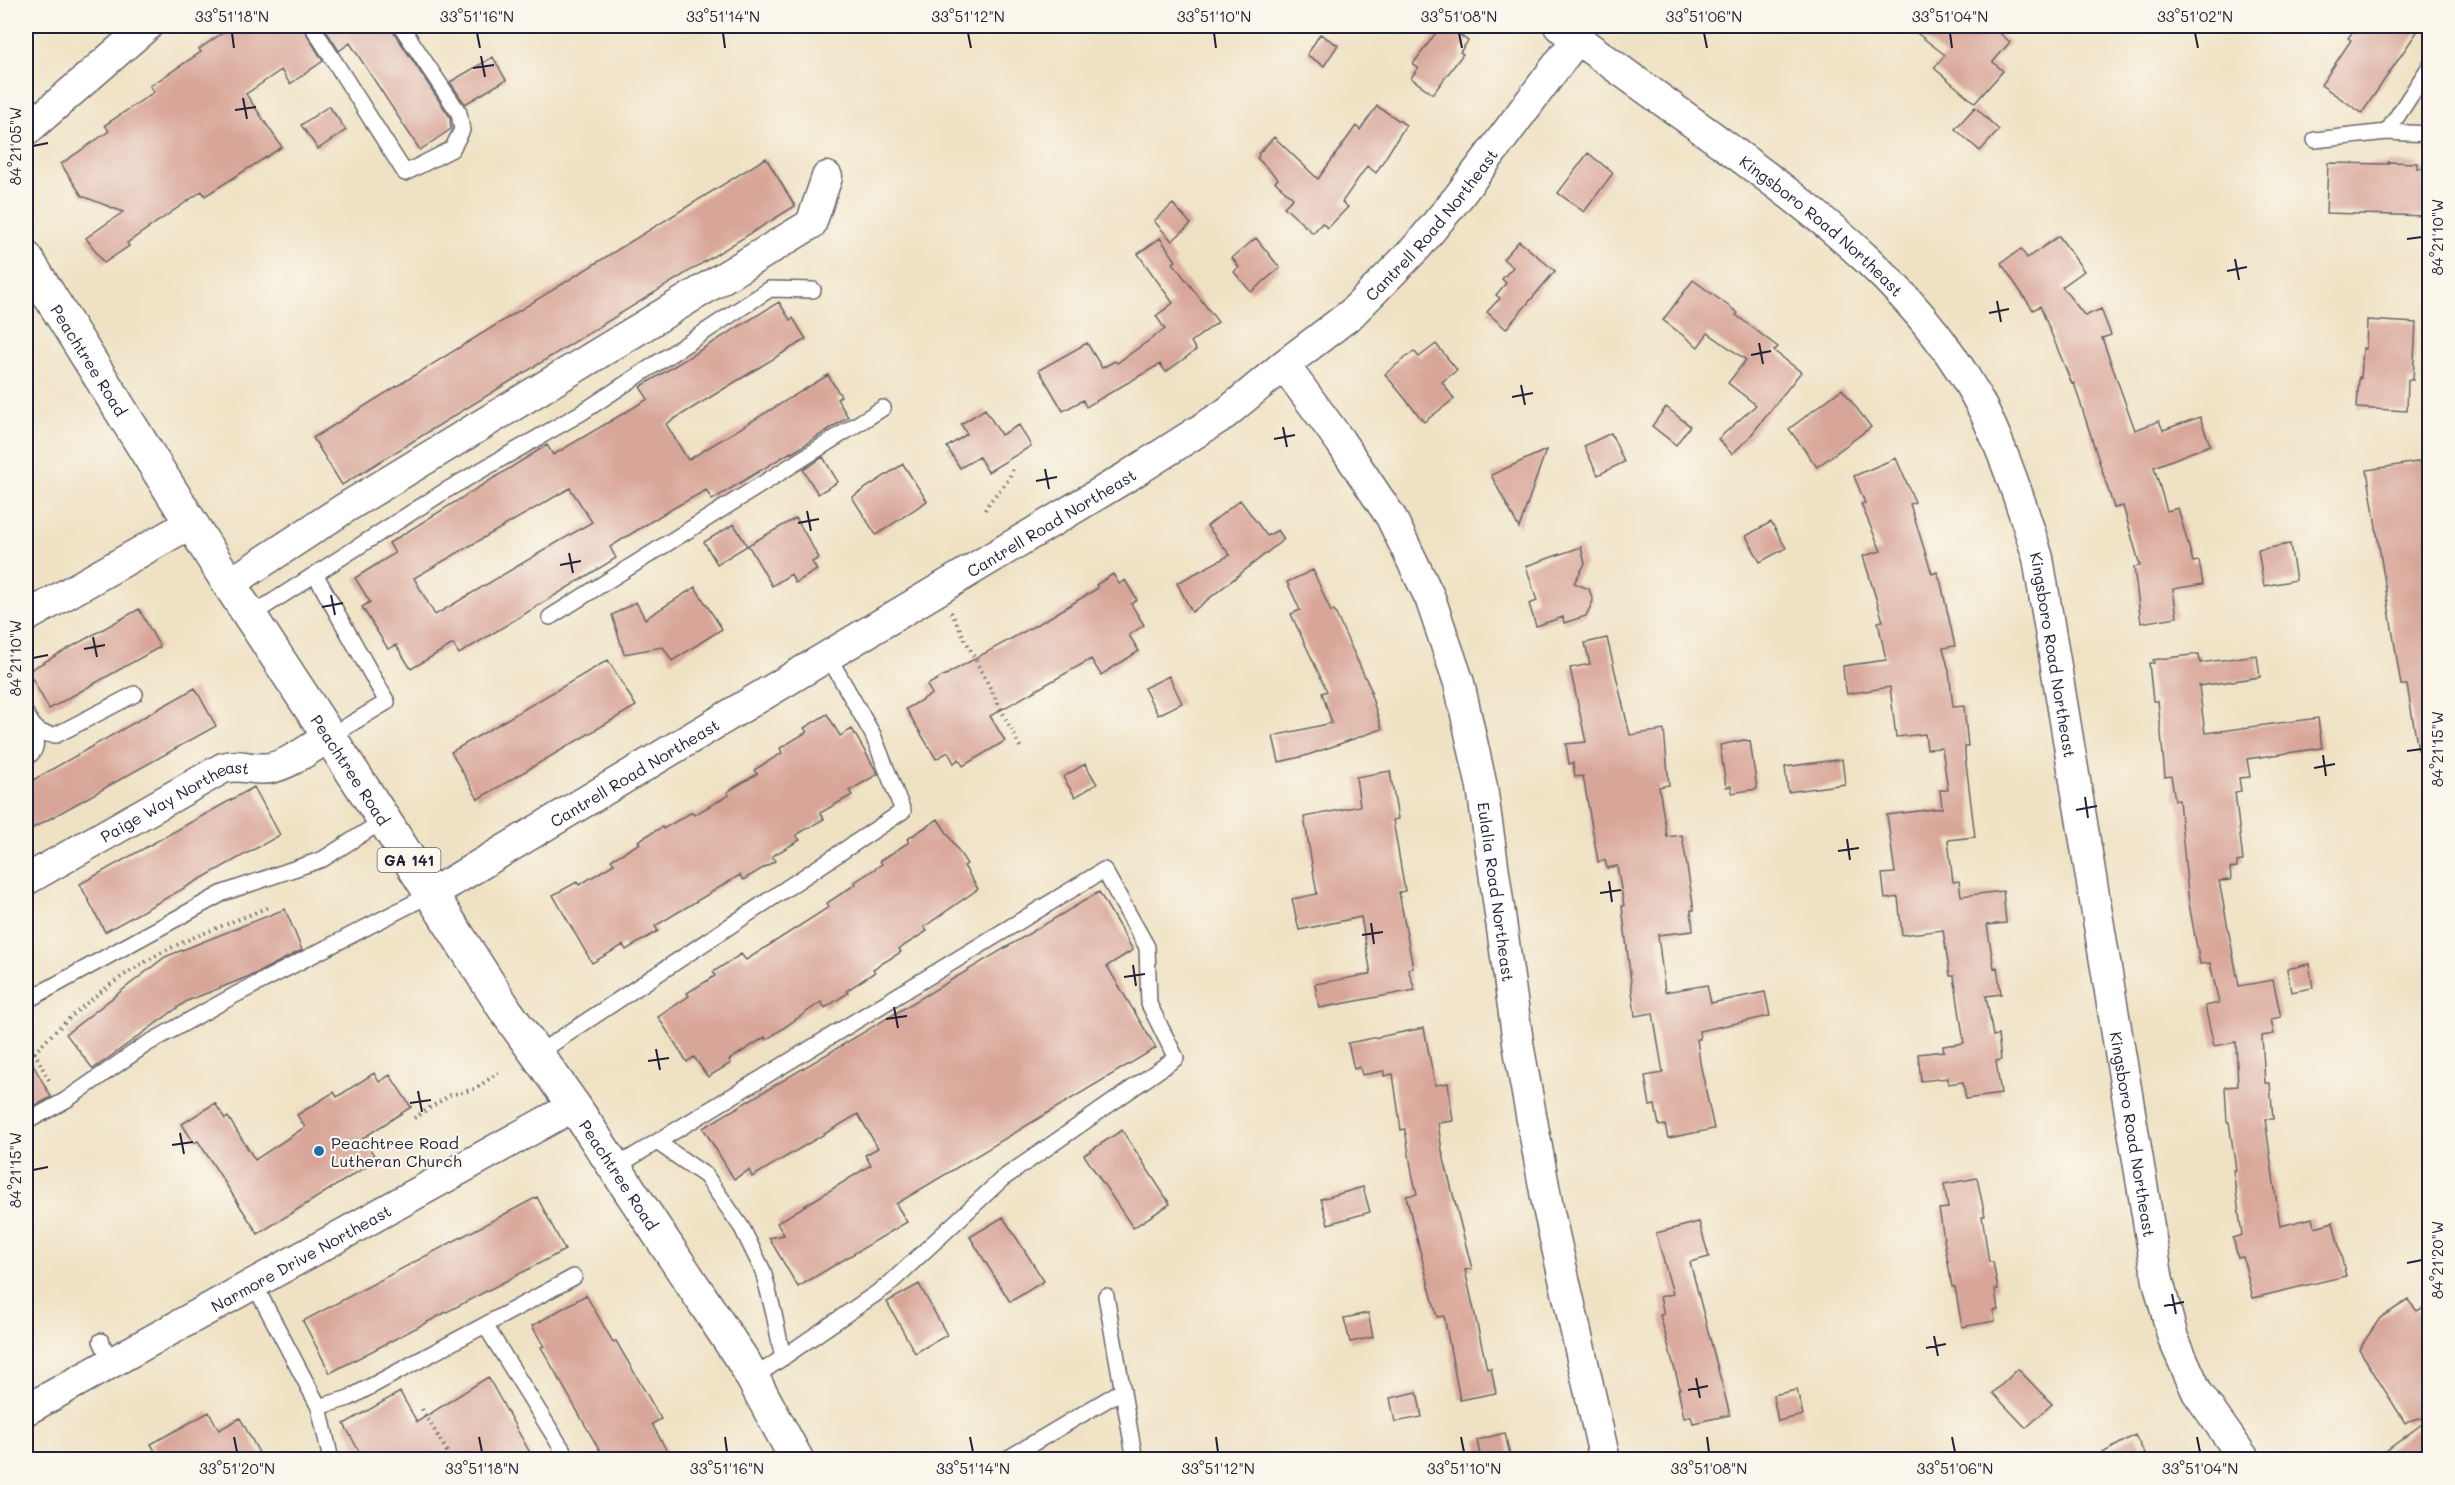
<svg xmlns="http://www.w3.org/2000/svg" width="2455" height="1485" font-family="Mali,sans-serif">
<rect width="100%" height="100%" fill="#fbf7ec"/>
<filter id="ink" filterUnits="userSpaceOnUse"><feTurbulence type="fractalNoise" baseFrequency=".0167" numOctaves="2"/><feDisplacementMap in="SourceGraphic" scale="12" xChannelSelector="R" yChannelSelector="G"/><feConvolveMatrix kernelMatrix="1 2 1 2 8 2 1 2 1" color-interpolation-filters="sRGB"/></filter>
<filter id="wash" filterUnits="userSpaceOnUse"><feTurbulence type="fractalNoise" baseFrequency=".008" numOctaves="4" result="noise"/><feDisplacementMap in="SourceGraphic" scale="24" xChannelSelector="R" yChannelSelector="G"/><feGaussianBlur stdDeviation="1.35" result="paint"/><feColorMatrix in="noise" values="0 0 0 0 0 0 0 0 0 0 0 0 0 0 0 0 0 1.4 0 .05"/><feComposite in="paint" operator="in"/></filter>
<g filter="url(#wash)">
<rect width="100%" height="100%" fill="#efe2c4"/>
<g id="blocks">
<path fill="#d8a698" fill-rule="evenodd" d="M233,26H302L323,61L290,84L281,70L246,94L282,147L205,196L202,191L127,243L129,246L104,263L86,238L123,212L82,196L61,164L109,131L105,125L154,92L150,86L201,52L199,49Z
M323,26H391L393,31L450,117L451,129L420,150L350,43L339,51Z
M1441,26H1447L1468,41L1460,52L1463,54L1433,94L1411,78L1418,68L1413,64Z
M1908,26H1991L2010,42L1993,62L2003,71L1975,103L1934,68L1945,55Z
M2357,26H2421L2362,113L2321,85L2351,40L2348,38Z
M1320,34L1338,45L1324,66L1307,55Z
M493,57L506,80L465,104L450,82Z
M329,106L346,130L318,149L301,125Z
M1377,106L1406,125L1376,173L1367,166L1342,202L1348,207L1328,228L1322,223L1313,233L1284,207L1293,198L1275,182L1278,179L1257,158L1259,156L1258,154L1274,137L1318,179L1356,126L1360,130Z
M1975,107L1999,130L1980,151L1955,129Z
M1588,153L1613,173L1584,212L1558,193Z
M766,158L795,206L342,485L313,438Z
M2388,162L2417,163V168L2430,169V216L2326,213L2328,163L2388,164Z
M1173,204L1191,224L1172,241L1154,221Z
M2059,236L2084,271L2062,287L2085,316L2101,309L2111,335L2102,338L2135,430L2159,421L2163,430L2200,417L2210,445L2154,467L2167,511L2178,508L2193,562L2199,561L2203,584L2173,589L2177,617L2141,623L2134,567L2140,566L2123,506L2114,508L2074,383L2072,384L2040,306L2033,310L2001,263L2021,249L2027,258Z
M1160,238L1176,261L1173,263L1218,322L1191,342L1196,350L1166,372L1160,364L1086,407L1083,400L1063,411L1039,370L1087,343L1102,368L1115,361L1117,363L1165,329L1156,316L1173,303L1138,254Z
M1256,238L1280,268L1251,292L1234,272L1239,267L1232,258Z
M1519,241L1555,271L1506,329L1487,312L1500,298L1496,295L1506,283L1502,279L1513,267L1503,259Z
M1693,280L1738,313L1736,315L1778,347L1774,351L1801,372L1748,439L1732,454L1718,439L1756,405L1728,383L1746,360L1708,333L1698,347L1663,320Z
M779,302L790,320L793,318L806,339L666,424L688,460L828,375L841,396L837,399L848,417L792,453L791,452L712,500L706,490L663,514L610,547L616,558L459,654L453,644L411,669L396,645L388,649L362,607L370,602L355,578L395,553L389,543L547,445L553,455L648,399L640,387ZM570,488L592,522L435,615L414,578Z
M2367,320L2416,323L2413,380H2408L2407,411L2357,408L2359,377L2361,378L2363,348L2366,349Z
M1436,344L1457,370L1442,382L1454,399L1424,422L1385,374L1414,351L1419,357Z
M1842,389L1871,427L1817,467L1789,429Z
M1666,407L1690,426L1676,445L1652,426Z
M985,409L1001,435L1019,425L1031,446L988,472L979,457L960,468L947,447L967,434L961,424Z
M1611,433L1624,462L1598,475L1584,446Z
M1546,450L1519,528L1491,475Z
M823,457L838,482L818,494L803,470Z
M1896,458L1915,502L1910,504L1932,574L1937,572L1941,583L1955,646L1943,648L1949,671L1953,707L1964,706L1968,746H1965V755L1975,837L1948,840L1953,882L1959,881L1961,896L2003,891L2006,923L1987,925L1994,968L1997,967L2001,994L1986,996L1993,1036L1998,1035L2001,1060L1996,1061L2001,1094L1966,1099L1963,1082L1948,1084V1078L1921,1081L1918,1054L1944,1051L1943,1046L1964,1043L1954,976H1950L1943,930L1902,935L1898,897L1885,899L1882,874L1895,873L1887,815L1942,808L1940,790H1948L1942,748L1927,749L1925,734L1896,737L1890,687L1847,694L1844,679L1843,666L1886,660L1878,622L1883,621L1863,556L1881,551L1861,504L1865,503L1854,476Z
M2430,460V749L2418,750L2407,685H2401L2367,470Z
M903,464L927,501L876,535L852,497Z
M1240,500L1267,536L1278,530L1284,539L1192,612L1177,583L1230,555L1207,526Z
M796,518L819,558L812,562L817,570L795,583L791,574L772,586L748,545Z
M1771,522L1786,548L1760,562L1746,536Z
M734,524L747,546L717,564L704,542Z
M2290,544L2296,580L2264,586L2258,550Z
M1581,547L1585,564L1574,583L1589,589L1593,601L1586,616L1564,623L1563,617L1536,626L1529,604L1537,601L1526,566Z
M1313,570L1331,612L1334,610L1372,692H1370L1382,729L1305,756L1279,762L1273,736L1332,723L1322,693L1327,691L1291,614L1300,610L1287,582Z
M1113,574L1119,584L1125,580L1137,600L1131,604L1144,625L1129,635L1139,651L1101,675L1091,659L990,716L1005,741L963,766L959,759L954,763L948,752L936,759L906,709L932,694L927,685L1047,619L1098,588L1096,585Z
M695,587L722,629L672,661L663,647L624,654L612,615L636,602L645,619Z
M139,609L160,647L49,709L28,671Z
M1607,638L1630,735L1664,730L1669,785L1659,787L1667,837L1682,835L1694,910H1691L1693,931L1658,935L1665,992L1707,985L1711,1003L1765,992L1770,1016L1699,1031L1700,1039H1697L1700,1063L1714,1129L1668,1138L1665,1125L1659,1126L1655,1105L1650,1106L1645,1076L1663,1073L1653,1013L1635,1016L1622,906H1624L1617,866L1607,868L1605,860L1598,862L1583,776L1575,777L1573,763L1569,764L1566,744L1586,742L1570,668L1590,664L1585,643Z
M2199,654L2200,663L2257,655L2260,677L2199,686L2205,733L2318,718L2322,748L2247,759L2250,777L2239,778L2241,791L2235,792L2243,861L2237,862V867L2230,868L2231,880L2219,881L2239,986L2273,980L2281,1017L2271,1019L2274,1034L2262,1036L2265,1083H2270L2273,1119H2265L2280,1226L2313,1218L2315,1227L2333,1222L2346,1276L2253,1298L2243,1257L2238,1258L2233,1238L2242,1235L2233,1170H2236L2229,1122H2227L2225,1087L2238,1086L2236,1042L2214,1046L2205,1006L2219,1003L2210,963L2200,964L2189,904L2179,800H2175L2171,776L2165,777L2158,701H2153L2149,663H2154L2153,660Z
M608,660L636,706L478,799L451,752Z
M1169,676L1182,703L1158,715L1144,688Z
M195,688L216,726L26,832V784Z
M827,714L840,736L852,729L878,774L849,791L852,795L820,813L824,819L796,835L800,840L772,856L775,861L743,880L740,875L655,926L658,931L626,950L623,945L592,963L553,895L577,882L579,885L614,864L611,860L640,843L638,841L662,827L663,829L692,812L694,815L729,795L727,792L757,774L754,770L782,753L780,748L807,732L804,728Z
M1744,740L1750,741L1757,789L1732,793L1731,786L1726,787L1720,745Z
M1842,759L1845,784L1788,792L1785,767Z
M1085,764L1097,784L1075,797L1063,777Z
M1390,771L1398,819L1393,820L1405,891L1399,892L1413,968L1408,969L1415,990L1319,1008L1315,984L1371,974L1361,917L1299,930L1292,899L1317,894L1304,817L1360,806L1356,777Z
M254,787L280,835L105,932L80,884Z
M938,819L967,864L964,866L978,889L924,927L927,931L899,949L901,952L873,969L875,972L846,991L848,993L825,1008L821,1002L766,1040L765,1037L729,1060L731,1063L708,1077L694,1057L687,1062L658,1017L689,996L687,993L715,976L713,972L741,954L746,960L829,907L827,903L856,884L855,882L882,864L880,861L909,842L907,839Z
M1099,892L1133,950L1107,966L1156,1048L896,1204L907,1222L798,1287L769,1238L784,1235L777,1223L871,1165L865,1155L878,1148L858,1114L752,1177L749,1170L734,1179L703,1128Z
M285,909L302,950L255,974L187,1001L93,1069L66,1034L165,957Z
M2309,964L2313,988L2291,992L2287,969Z
M1424,1028L1435,1085L1448,1083L1453,1121L1438,1123L1442,1151L1472,1269L1465,1270L1487,1369L1491,1368L1496,1393L1460,1400L1444,1316L1437,1317L1406,1196L1417,1194L1412,1173L1405,1129L1401,1130L1393,1074L1384,1076V1071L1362,1075L1360,1067L1354,1069L1348,1043Z
M26,1052L51,1097L26,1111Z
M374,1073L379,1082L390,1075L411,1107L363,1138L377,1160L258,1234L198,1141L194,1143L182,1124L215,1103L225,1119L228,1117L255,1160L305,1127L297,1115L334,1092L337,1097Z
M1122,1130L1170,1204L1133,1228L1084,1155Z
M1977,1178L1985,1216H1982L1989,1262H1993L1998,1289H1995L1998,1310H1993L1995,1321L1962,1327L1955,1287H1952L1939,1209L1948,1208L1944,1184Z
M1363,1187L1370,1212L1328,1224L1321,1199Z
M537,1197L565,1250L330,1373L303,1321Z
M1003,1217L1044,1281L1010,1302L970,1237Z
M1699,1222L1709,1257L1690,1262L1730,1415L1693,1423L1691,1416L1684,1418L1678,1389H1680L1660,1315L1664,1314L1660,1297L1673,1294L1656,1233Z
M919,1284L947,1335L915,1353L887,1302Z
M586,1295L613,1342L616,1341L661,1419L652,1424L672,1460H605L541,1347L544,1346L532,1326Z
M2408,1300L2417,1311L2430,1304V1416L2405,1423L2359,1349L2380,1318Z
M1368,1313L1373,1337L1350,1342L1344,1318Z
M2018,1369L2052,1404L2026,1428L1993,1393Z
M488,1377L534,1460H364L344,1424L400,1392L417,1422Z
M1797,1390L1803,1415L1778,1421L1773,1395Z
M1417,1392L1422,1417L1395,1422L1390,1398Z
M209,1412L219,1430L240,1418L263,1460H160L151,1444Z
M2430,1418V1460H2374Z
M1505,1433L1511,1460H1481L1477,1440Z
M2135,1435L2148,1460H2090Z"/>
</g>
</g>
<g filter="url(#ink)">
<use href="#blocks" fill-opacity="0" stroke="#6a656b" stroke-width="1.5"/>
<g fill="none" stroke-linecap="round" stroke-linejoin="round">
<g stroke="#6a656b" stroke-width="18">
<path id="lane" d="M312,26L405,173L452,149L462,130L459,113L401,26
M2387,132L2430,66
M2315,140L2387,132L2430,134
M315,574L387,702L329,737
M250,616L445,491L581,413L770,289L813,290
M550,617L883,408
M26,714C34,729 39,735 56,735L135,694
M26,758C38,751 36,742 34,730
M26,1001L223,893L323,859L384,820
M537,1054L903,811L873,735L828,656
M26,1122L66,1100L145,1045L235,995L431,894
M657,1142L706,1176L742,1228L763,1271L774,1314L783,1358
M614,1168L1104,870L1147,947L1149,1004L1176,1058L1002,1179L887,1286L753,1378
M254,1284L319,1407L331,1460
M1106,1296L1135,1460
M485,1325L569,1460
M101,1341L111,1363
M319,1407L349,1398L574,1277
M1005,1460L1123,1390"/>
</g>
<g stroke="#6a656b" stroke-width="33">
<g id="street">
<path id="s1" d="M1559,26C1610,63 1662,100 1713,137C1817,213 1927,294 1985,413C2007,460 2023,508 2038,558L2158,1281L2173,1338L2197,1392L2245,1460"/>
<path d="M26,131L147,26"/>
<path id="s2" d="M1284,365L1340,441L1391,517L1430,598L1459,683L1482,787L1519,1049L1548,1208L1605,1460"/>
<path d="M229,584L345,508L811,224L827,177"/>
<path d="M26,617L191,523"/>
<path id="s3" d="M26,880L223,768C239,763 254,771 270,768C291,764 311,747 329,737"/>
<path id="s4" d="M431,894L1128,476L1225,414L1284,365L1351,314L1417,247L1459,196L1577,39"/>
<path id="s5" d="M26,1410L574,1106"/>
</g>
</g>
<g stroke="#6a656b" stroke-width="36">
<g id="highway">
<path id="s6" d="M26,258L229,584L384,820L506,1011L574,1106L745,1364L797,1460"/>
</g>
</g>
<path stroke="#6a656b" stroke-width="4" stroke-dasharray="1.5 4.5" stroke-linecap="butt" d="M985,510C993,493 1009,486 1013,468
M951,612L1022,750
M26,1036L49,1080
M34,1053C71,1014 110,981 157,955C192,936 232,923 268,907
M414,1118L450,1095L475,1089L499,1072
M422,1409L452,1460"/>
<use href="#lane" stroke="#fff" stroke-width="15"/>
<use href="#street" stroke="#fff" stroke-width="30"/>
<use href="#highway" stroke="#fff" stroke-width="33"/>
</g>
</g>
<path fill="none" stroke="#22223b" stroke-width="2" d="M232,33L234,48M477,33L480,48M723,33L725,48M968,33L971,48M1214,33L1216,48M1459,33L1462,48M1704,33L1707,48M1950,33L1952,48M2195,33L2198,48M481,56L485,77M473,68L494,65M243,98L247,119M235,110L256,107M33,146L48,143M2407,239L2422,237M2235,259L2239,280M2227,271L2247,267M1997,301L2001,322M1989,313L2009,309M1759,343L1763,364M1751,355L1771,351M1521,385L1525,405M1512,397L1533,393M1283,427L1287,447M1274,439L1295,435M1045,469L1049,489M1036,481L1057,477M807,511L811,531M798,523L819,519M569,553L573,573M560,565L581,561M331,595L335,615M322,607L343,603M93,637L97,657M84,649L105,645M33,658L48,655M2407,751L2422,749M2323,755L2326,776M2314,768L2335,764M2085,797L2088,818M2076,810L2097,806M1847,839L1850,860M1838,851L1859,848M1609,881L1612,902M1600,893L1621,890M1371,923L1374,944M1362,935L1383,932M1133,965L1136,986M1124,977L1145,974M894,1007L898,1028M886,1019L907,1016M656,1049L660,1070M648,1061L669,1058M418,1091L422,1112M410,1103L431,1100M180,1133L184,1154M172,1145L193,1142M33,1170L48,1167M2407,1263L2422,1260M2172,1294L2176,1314M2164,1306L2184,1302M1934,1336L1938,1356M1926,1348L1946,1344M1696,1378L1700,1398M1688,1390L1708,1386M234,1437L237,1452M479,1437L482,1452M725,1437L727,1452M970,1437L973,1452M1216,1437L1218,1452M1461,1437L1464,1452M1707,1437L1709,1452M1952,1437L1955,1452M2197,1437L2200,1452"/>
<circle fill="#1f6fb2" stroke="#fbf7ec" stroke-width="2" cx="319" cy="1151" r="6"/>
<g text-anchor="middle" dominant-baseline="central" stroke-width="4.5" stroke-linejoin="round" paint-order="stroke">
<rect fill="#fbf7ec" stroke="#636270" stroke-width="1.5" x="377.5" y="848" width="63" height="24" rx="4.5"/>
<g font-size="15" font-weight="bold" fill="#22223b">
<text x="409" y="860">GA 141</text>
</g>
<g font-size="16" fill="#22223b" stroke="#fbf7ec">
<text stroke="none"><textPath href="#s4" startOffset="1209">Cantrell Road Northeast</textPath></text>
<text stroke="none"><textPath href="#s1" startOffset="330">Kingsboro Road Northeast</textPath></text>
<text stroke="none"><textPath href="#s6" startOffset="120">Peachtree Road</textPath></text>
<text stroke="none"><textPath href="#s4" startOffset="723">Cantrell Road Northeast</textPath></text>
<text stroke="none"><textPath href="#s1" startOffset="834">Kingsboro Road Northeast</textPath></text>
<text stroke="none"><textPath href="#s6" startOffset="606">Peachtree Road</textPath></text>
<text stroke="none"><textPath href="#s4" startOffset="237">Cantrell Road Northeast</textPath></text>
<text stroke="none"><textPath href="#s3" startOffset="170">Paige Way Northeast</textPath></text>
<text stroke="none"><textPath href="#s2" startOffset="578">Eulalia Road Northeast</textPath></text>
<text stroke="none"><textPath href="#s1" startOffset="1320">Kingsboro Road Northeast</textPath></text>
<text stroke="none"><textPath href="#s6" startOffset="1092">Peachtree Road</textPath></text>
<text stroke="none"><textPath href="#s5" startOffset="314">Narmore Drive Northeast</textPath></text>
</g>
<g font-size="16" fill="#22223b" stroke="#fbf7ec" text-anchor="start">
<text x="331" y="1142">Peachtree Road<tspan x="331" dy="18">Lutheran Church</tspan></text>
</g>
</g>
<rect width="2455" height="1485" fill="none" stroke="#fbf7ec" stroke-width="66"/>
<rect x="33" y="33" width="2389" height="1419" fill="none" stroke="#22223b" stroke-width="2"/>
<g font-size="15" text-anchor="middle" fill="#22223b">
<text x="232" y="22">33°51'18"N</text>
<text x="477" y="22">33°51'16"N</text>
<text x="723" y="22">33°51'14"N</text>
<text x="968" y="22">33°51'12"N</text>
<text x="1214" y="22">33°51'10"N</text>
<text x="1459" y="22">33°51'08"N</text>
<text x="1704" y="22">33°51'06"N</text>
<text x="1950" y="22">33°51'04"N</text>
<text x="2195" y="22">33°51'02"N</text>
<text transform="translate(16 146) rotate(-90)" y="5">84°21'05"W</text>
<text transform="translate(2438 237) rotate(-90)" y="5">84°21'10"W</text>
<text transform="translate(16 658) rotate(-90)" y="5">84°21'10"W</text>
<text transform="translate(2438 749) rotate(-90)" y="5">84°21'15"W</text>
<text transform="translate(16 1170) rotate(-90)" y="5">84°21'15"W</text>
<text transform="translate(2438 1260) rotate(-90)" y="5">84°21'20"W</text>
<text x="237" y="1474">33°51'20"N</text>
<text x="482" y="1474">33°51'18"N</text>
<text x="727" y="1474">33°51'16"N</text>
<text x="973" y="1474">33°51'14"N</text>
<text x="1218" y="1474">33°51'12"N</text>
<text x="1464" y="1474">33°51'10"N</text>
<text x="1709" y="1474">33°51'08"N</text>
<text x="1955" y="1474">33°51'06"N</text>
<text x="2200" y="1474">33°51'04"N</text>
</g>
</svg>
